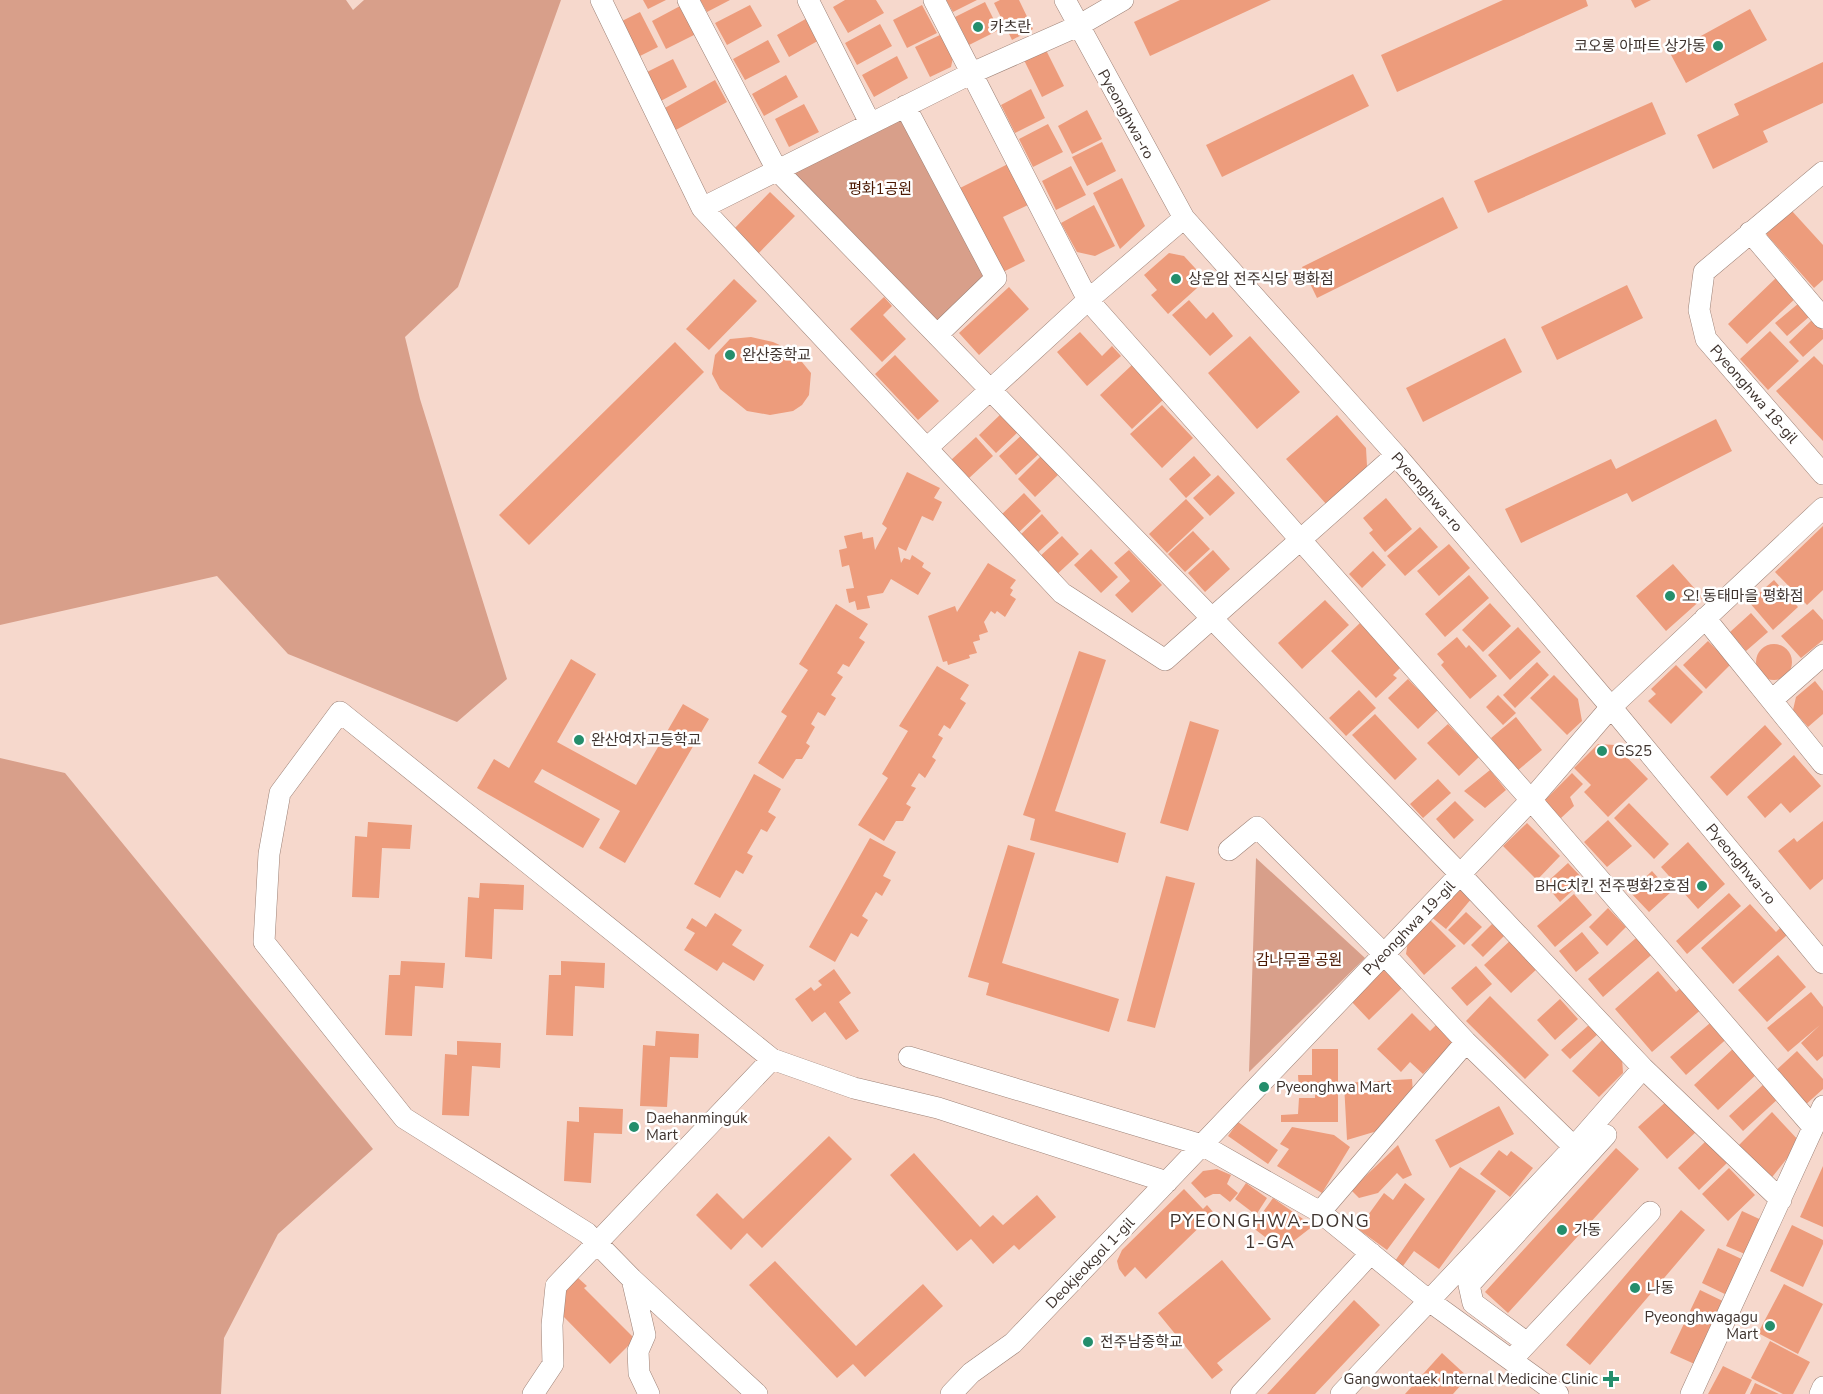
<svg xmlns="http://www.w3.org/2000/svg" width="1823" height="1394" font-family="'Nunito Sans','Noto Sans KR',sans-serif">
<rect width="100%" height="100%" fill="#f6d8cc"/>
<path fill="#d89f8a" d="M0,0H346L353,10L364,0H561L458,287L405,337L420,399L507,679L457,722L288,654L217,576L0,625Z
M905,106L996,278L937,335L777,170Z
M0,758L65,773L373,1149L278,1234L224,1338L221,1394H0Z
M1256,858L1365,958L1249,1072Z"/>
<path fill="#ed9c7c" d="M643,0H666L648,9Z
M700,0H730L707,12Z
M845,0H876L884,13L848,33L833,7Z
M946,0H977L953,12Z
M1000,0H1019L1033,29L1012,40L994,3Z
M1180,0H1271L1150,56L1134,22Z
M1503,0H1586L1588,6L1397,92L1381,55Z
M1631,0H1651L1635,8Z
M985,2L999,30L969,45L955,17Z
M682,5L696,34L666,49L652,21Z
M750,5L762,26L727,45L715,23Z
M922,5L937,33L907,48L893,20Z
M1750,9L1767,40L1686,83L1670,53Z
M640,12L658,47L636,58L618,23Z
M811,16L823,38L789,57L777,35Z
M880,24L892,46L857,65L845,43Z
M944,33L954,53L951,67L930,77L915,47Z
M768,40L780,62L745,80L733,59Z
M1046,50L1064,86L1042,97L1024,60Z
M897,56L908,78L874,97L862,75Z
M673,59L687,87L657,103L643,74Z
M1823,62V103L1763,131L1768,142L1713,169L1697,135L1739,115L1734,104Z
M1353,74L1369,106L1222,177L1206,145Z
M786,75L798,97L764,116L752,94Z
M715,80L727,102L674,131L663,109Z
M1031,89L1045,118L1015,133L1001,105Z
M1652,102L1666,134L1488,213L1474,181Z
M804,104L819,132L789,147L775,119Z
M1087,110L1102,139L1072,154L1058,126Z
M1048,124L1063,152L1033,167L1019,139Z
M1102,142L1116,171L1087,186L1072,157Z
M1008,164L1028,205L1003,217L1025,261L1001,273L960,188Z
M1071,166L1086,195L1056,210L1042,181Z
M1122,178L1145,226L1120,249L1093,193Z
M770,192L795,216L756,256L731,232Z
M1443,197L1458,228L1317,298L1302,267Z
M1094,205L1115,246L1095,256L1077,252L1061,223Z
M1792,211L1823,245V280L1814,288L1766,234Z
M1169,253L1184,256L1206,280L1168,314L1151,295L1157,290L1144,275Z
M1777,277L1797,297L1747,344L1728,324Z
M734,279L757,301L709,350L686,329Z
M1627,285L1643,318L1557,360L1541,327Z
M1009,287L1029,309L979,355L959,333Z
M884,297L892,306L883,315L906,339L882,362L850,329Z
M1189,300L1206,319L1213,312L1233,336L1210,356L1172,315Z
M1799,303L1810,316L1787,336L1775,323Z
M1813,319L1823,330V339L1803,357L1789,342Z
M1770,331L1799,361L1768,390L1740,359Z
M1080,332L1102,356L1112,346L1121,356L1087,386L1057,352Z
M1250,336L1300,392L1257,429L1208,373Z
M751,337L773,342L793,351L811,373L809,395L802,405L793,411L770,415L747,411L720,389L712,374L715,355L730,339Z
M1505,338L1522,372L1423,422L1406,388Z
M675,342L704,372L529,545L499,515Z
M895,355L939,401L918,420L875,374Z
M1814,356L1823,365V441L1776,391Z
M1132,365L1164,399L1132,429L1100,395Z
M1162,405L1193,438L1162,468L1130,434Z
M1003,412L1020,430L996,453L979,435Z
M1337,415L1366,448L1367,466L1362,474L1327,505L1286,459Z
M1716,419L1732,451L1632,502L1627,493L1521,543L1505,509L1611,459L1616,469Z
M1024,433L1041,452L1016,475L999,456Z
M976,437L993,456L968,479L951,460Z
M1042,455L1059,474L1035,497L1018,479Z
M1194,456L1211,475L1186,498L1169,479Z
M907,472L940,488L934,498L942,502L933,521L922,516L906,551L898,547L901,563L904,558L910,560L912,555L924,563L922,567L931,573L918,595L891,579L883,593L867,596L870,608L857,610L855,601L849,603L846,589L854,588L849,565L842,567L839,550L847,548L844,536L862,532L863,539L873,537L875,550L887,528L882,524Z
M1218,475L1235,493L1210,516L1193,498Z
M1024,493L1041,511L1017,534L1000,516Z
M1386,498L1412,529L1385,552L1369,533L1373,530L1363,518Z
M1186,499L1204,518L1167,553L1149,534Z
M1042,514L1059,533L1034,556L1017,538Z
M1823,526V590L1807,605L1775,572Z
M1420,527L1438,547L1405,576L1387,556Z
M1193,531L1210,549L1185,572L1168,554Z
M1062,536L1079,554L1054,577L1037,559Z
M1449,544L1470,568L1439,596L1417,571Z
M1091,549L1118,577L1101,593L1074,565Z
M1129,550L1162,585L1132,613L1115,595L1130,581L1114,563Z
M1213,550L1230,569L1205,592L1188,573Z
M1373,551L1386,565L1362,588L1349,574Z
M988,563L1016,580L1010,588L1013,590L1010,595L1016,599L1005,617L997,611L995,614L991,611L984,622L988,632L979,635L980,640L973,642L977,653L969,655L970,658L948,665L947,661L943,662L928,616L955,606L957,612Z
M1673,564L1703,598L1666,631L1636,596Z
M1469,575L1489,598L1445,637L1425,614Z
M1774,580L1798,607L1773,630L1749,602Z
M1325,600L1349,625L1302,669L1278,643Z
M1490,603L1511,626L1483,652L1462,630Z
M836,604L868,624L859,638L865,642L849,667L843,664L837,673L843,677L831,695L836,698L825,716L818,712L811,724L815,727L806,743L810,746L802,759H796L783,779L758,763L787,716L781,712L808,670L799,664Z
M1813,609L1823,620V640L1801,658L1781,636Z
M1751,613L1768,632L1746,651L1730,632Z
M1362,621L1404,664L1393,675L1397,678L1376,698L1331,651Z
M1518,627L1541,652L1510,680L1488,655Z
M1457,637L1466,648L1469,645L1497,676L1470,699L1441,665L1444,662L1437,654Z
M1708,641L1731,664L1706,689L1683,665Z
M1756 662a18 18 0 1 1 36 0a18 18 0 1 1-36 0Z
M1079,651L1106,660L1055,811L1126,833L1118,863L1030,840L1035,819L1023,815Z
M571,659L596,674L557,742L636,785L683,704L709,719L625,863L599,848L620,811L542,769L534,782L600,819L583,848L477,788L494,759L509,768Z
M1537,662L1549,675L1515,708L1503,695Z
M1676,665L1703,692L1671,724L1648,701L1656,694L1651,689Z
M937,666L969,685L960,699L966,703L950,729L944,725L938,735L943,738L932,757L936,760L925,778L919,773L911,786L916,788L906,804L911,807L903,821H896L884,841L858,825L888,778L882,774L908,731L899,726Z
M1554,675L1578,699L1582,721L1567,735L1530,698Z
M1408,679L1438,710L1418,729L1388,698Z
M1815,681L1823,691V714L1808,727L1793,710L1796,697Z
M1359,690L1376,708L1346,736L1329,718Z
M1498,695L1516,713L1503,725L1486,707Z
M1375,714L1417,759L1395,780L1352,735Z
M1516,717L1542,750L1517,771L1491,738Z
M1190,721L1219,730L1188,831L1160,823Z
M1448,724L1479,757L1459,776L1427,743Z
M1765,725L1782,744L1727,796L1710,777Z
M1598,744L1615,745L1648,779L1608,817L1584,792L1591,785L1574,768Z
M1794,755L1821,786L1790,813L1781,803L1765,818L1747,797Z
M1490,770L1506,790L1485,808L1464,791Z
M1572,773L1583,784L1570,797L1574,806L1561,818L1544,801Z
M754,774L781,789L768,812L776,817L767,832L761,829L747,853L753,856L743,874L736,870L720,898L694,884Z
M1438,779L1451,793L1423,818L1410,804Z
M1455,801L1474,820L1454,839L1436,819Z
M1629,803L1669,844L1654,859L1614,818Z
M1608,820L1632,846L1607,867L1584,842Z
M1823,821V879L1810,890L1778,851L1794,838L1797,842Z
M368,822L412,825L410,849L382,848L379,898L352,897L355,836L367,837Z
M1527,823L1560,856L1537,880L1503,846Z
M870,838L896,852L883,876L891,880L882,896L876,892L862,916L868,920L858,937L851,933L835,962L809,947Z
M1688,842L1725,884L1698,909L1661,867Z
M1008,845L1035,853L1002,963L1119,999L1109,1032L986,995L989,983L968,977Z
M1568,863L1584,880L1560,902L1545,884Z
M1652,871L1671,892L1649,912L1630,892Z
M1166,876L1195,883L1155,1028L1127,1021Z
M480,883L524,885L523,910L494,909L492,959L465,957L468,897L479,898Z
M1454,889L1463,890L1472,898L1446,929L1430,916Z
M1729,893L1741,906L1687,954L1676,941Z
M1574,894L1592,915L1555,947L1537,926Z
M1750,904L1776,932L1780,928L1787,935L1733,984L1701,948Z
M1608,908L1626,927L1607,946L1589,927Z
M1466,912L1482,927L1464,945L1448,930Z
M715,913L742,930L732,945L764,965L754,981L723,962L717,971L684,950L695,933L686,928L692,918L706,927Z
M1429,919L1456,946L1424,975L1406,954L1408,941Z
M1492,924L1504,936L1483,957L1471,945Z
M1582,932L1599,953L1576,972L1559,951Z
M1642,933L1657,950L1603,997L1588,979Z
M1512,939L1539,967L1511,993L1484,965Z
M1778,955L1806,987L1767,1022L1738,990Z
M401,961L445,963L443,988L415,986L412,1036L385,1035L389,975H400Z
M561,961L605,963L604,988L575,986L573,1036L546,1035L549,975H561Z
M1476,966L1492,984L1467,1006L1451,988Z
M834,969L851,993L839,1002L859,1031L846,1040L825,1012L812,1022L795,999L811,987L814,991L822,985L818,981Z
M1384,969L1402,988L1369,1020L1351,1001Z
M1658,971L1676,992L1685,984L1704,1007L1652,1052L1615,1009Z
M1811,992L1823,1007V1056L1817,1061L1801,1043L1820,1025L1788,1052L1767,1028Z
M1490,996L1549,1055L1525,1079L1466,1021Z
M1560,999L1578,1019L1555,1040L1537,1020Z
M1412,1013L1430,1031L1439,1022L1457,1039L1423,1074L1410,1062L1401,1072L1377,1049Z
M1716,1018L1731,1035L1686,1075L1670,1057Z
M1590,1024L1598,1034L1570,1059L1561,1050Z
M656,1031L699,1034L698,1058L670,1057L667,1107L640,1106L643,1045L655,1046Z
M1603,1039L1622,1058L1623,1073L1599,1097L1572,1071Z
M457,1041L501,1043L500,1068L472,1066L469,1116L442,1115L445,1054L457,1055Z
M1735,1047L1759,1072L1718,1110L1694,1085Z
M1312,1049H1338V1122H1281V1115L1298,1114L1299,1098H1315V1092H1299L1298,1075H1312Z
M1797,1051L1823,1079V1089L1803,1107L1772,1074Z
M1412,1079L1413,1093L1384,1129L1347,1140L1344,1083Z
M1765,1083L1779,1098L1743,1131L1729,1116Z
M1668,1100L1697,1131L1667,1159L1638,1127Z
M1499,1106L1514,1134L1450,1168L1435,1140Z
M579,1107L623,1109L622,1134L594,1133L591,1183L564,1181L567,1121L579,1122Z
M1772,1112L1800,1142L1769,1181L1738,1146Z
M1238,1122L1278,1150L1268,1164L1228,1136Z
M1292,1127L1334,1135L1350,1147L1322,1193L1277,1166L1289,1149L1280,1144Z
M829,1136L852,1159L762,1248L747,1233L731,1250L696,1215L717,1193L743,1219Z
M1706,1141L1727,1163L1699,1190L1678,1168Z
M1398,1145L1412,1175L1403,1179L1397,1173L1378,1193L1359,1198L1351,1190Z
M1616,1148L1639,1169L1508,1313L1485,1292Z
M1499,1150L1507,1156L1511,1151L1533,1168L1510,1197L1480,1174Z
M914,1153L980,1227L993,1215L1003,1225L1037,1195L1056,1217L1019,1250L1014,1245L993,1264L971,1239L957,1251L890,1175Z
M1823,1166V1227L1800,1217Z
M1460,1167L1496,1191L1439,1269L1414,1251L1403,1266L1395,1261Z
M1729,1168L1755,1195L1728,1221L1702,1194Z
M1217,1169L1231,1175L1227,1184L1238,1193L1230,1202L1220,1194H1213L1205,1198L1191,1183L1203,1171Z
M1246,1183L1267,1198L1256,1215L1235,1199Z
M1405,1183L1425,1199L1387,1250L1358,1229L1384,1193L1393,1200Z
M1184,1189L1203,1209L1207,1205L1214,1213L1146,1279L1135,1267L1125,1277L1119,1269L1117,1261L1122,1250Z
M1273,1198L1313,1226L1282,1250L1252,1227Z
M1681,1210L1705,1230L1590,1365L1566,1345Z
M1742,1211L1768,1223L1752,1257L1726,1246Z
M1792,1225L1823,1240V1244L1803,1287L1770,1271Z
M1718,1248L1748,1262L1731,1297L1702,1283Z
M1222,1260L1271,1319L1217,1363L1223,1370L1212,1379L1158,1313Z
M775,1261L856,1346L923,1284L943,1306L865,1377L853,1364L837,1378L749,1285Z
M577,1277L587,1286L584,1288L635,1339L610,1364L563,1316L565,1288Z
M1784,1284L1823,1304L1798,1354L1758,1333Z
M1700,1290L1729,1304L1699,1366L1670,1353Z
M1354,1300L1380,1325L1315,1394H1267Z
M1770,1341L1810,1362L1793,1394H1783L1751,1378Z
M1442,1353L1468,1377L1453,1394H1405Z
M1723,1366L1752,1380L1745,1394H1708Z
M1755,1383L1779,1394H1750Z"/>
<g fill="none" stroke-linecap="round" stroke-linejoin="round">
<g stroke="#9d8277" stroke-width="22">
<path id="minor" d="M601,0L702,208L1062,593L1165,660L1396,455
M688,0L777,170L1460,874L1643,1068L1781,1200
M808,0L870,123
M934,0L1088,300L1531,800L1813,1127
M1065,0L1184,218L1396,455L1611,707L1823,963
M905,106L996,278L937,335
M1823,172L1704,272L1699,310L1706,339L1823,474
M702,208L972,73L1078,26L1123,0
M1750,232L1823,318
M927,448L1088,300L1184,218
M1705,618L1823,764
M1772,700L1823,655
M1229,850L1257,827L1384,954L1466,1042L1574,1147
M909,1057L1202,1145L1320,1212L1428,1300L1558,1394
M1320,1212L1466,1042
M632,1279L645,1335L638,1351L639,1373L649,1394
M1527,1343L1473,1303L1469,1285L1606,1135
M1518,1353L1650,1212
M533,1394L553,1364L552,1325L556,1286L772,1059
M757,1394L632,1279L587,1233L404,1118L264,942L269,854L280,793L340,712L772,1059L854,1088L938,1108L1167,1182
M951,1394L971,1373L1013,1343L1531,800L1611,707L1823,508
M1241,1394L1371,1253
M1341,1394L1574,1147L1643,1068
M1691,1394L1823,1106
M1820,1394L1823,1387"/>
</g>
<use href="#minor" stroke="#fff" stroke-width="21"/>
</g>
<g fill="#248e6c" stroke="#fff" stroke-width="2">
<circle cx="978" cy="27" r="6"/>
<circle cx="1718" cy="46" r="6"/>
<circle cx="1176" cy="279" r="6"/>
<circle cx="730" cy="355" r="6"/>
<circle cx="1670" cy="596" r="6"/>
<circle cx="579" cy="740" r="6"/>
<circle cx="1602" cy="751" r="6"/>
<circle cx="1702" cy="886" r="6"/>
<circle cx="1264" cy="1087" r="6"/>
<circle cx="634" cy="1127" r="6"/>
<circle cx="1562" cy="1230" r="6"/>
<circle cx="1635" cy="1288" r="6"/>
<circle cx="1770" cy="1326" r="6"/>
<circle cx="1088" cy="1342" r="6"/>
<path d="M1608 1370h6v6h6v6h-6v6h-6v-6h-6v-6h6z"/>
</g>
<g text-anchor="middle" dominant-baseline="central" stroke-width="5" stroke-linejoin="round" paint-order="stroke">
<g font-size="15" fill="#3e332e" stroke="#fff" text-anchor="start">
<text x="990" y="27">카츠란</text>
<text x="1706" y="46" text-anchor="end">코오롱 아파트 상가동</text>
<text x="1188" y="279">상운암 전주식당 평화점</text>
<text x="742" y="355">완산중학교</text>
<text x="1682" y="596">오! 동태마을 평화점</text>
<text x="591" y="740">완산여자고등학교</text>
<text x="1614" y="751">GS25</text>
<text x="1690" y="886" text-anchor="end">BHC치킨 전주평화2호점</text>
<text x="1276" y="1087">Pyeonghwa Mart</text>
<text x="646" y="1118">Daehanminguk<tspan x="646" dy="17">Mart</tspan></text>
<text x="1574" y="1230">가동</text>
<text x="1647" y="1288">나동</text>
<text x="1758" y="1317" text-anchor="end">Pyeonghwagagu<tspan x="1758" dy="17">Mart</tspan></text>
<text x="1100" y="1342">전주남중학교</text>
<text x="1598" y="1379" text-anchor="end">Gangwontaek Internal Medicine Clinic</text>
</g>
<g font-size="15" fill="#3e332e" stroke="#fff">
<text transform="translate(1126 114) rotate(61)">Pyeonghwa-ro</text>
<text transform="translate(1754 394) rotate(49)">Pyeonghwa 18-gil</text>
<text transform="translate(1427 492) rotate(49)">Pyeonghwa-ro</text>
<text transform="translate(1741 864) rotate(50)">Pyeonghwa-ro</text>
<text transform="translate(1409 928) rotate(-46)">Pyeonghwa 19-gil</text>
<text transform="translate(1090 1263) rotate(-46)">Deokjeokgol 1-gil</text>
</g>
<g font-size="15" fill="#4b1903" stroke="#fff">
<text x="880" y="189">평화1공원</text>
<text x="1299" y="960">감나무골 공원</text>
</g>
<g font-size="18" letter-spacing="1.5" fill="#3e332e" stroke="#fff">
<text x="1270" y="1221">PYEONGHWA-DONG<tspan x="1270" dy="21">1-GA</tspan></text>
</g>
</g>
</svg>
